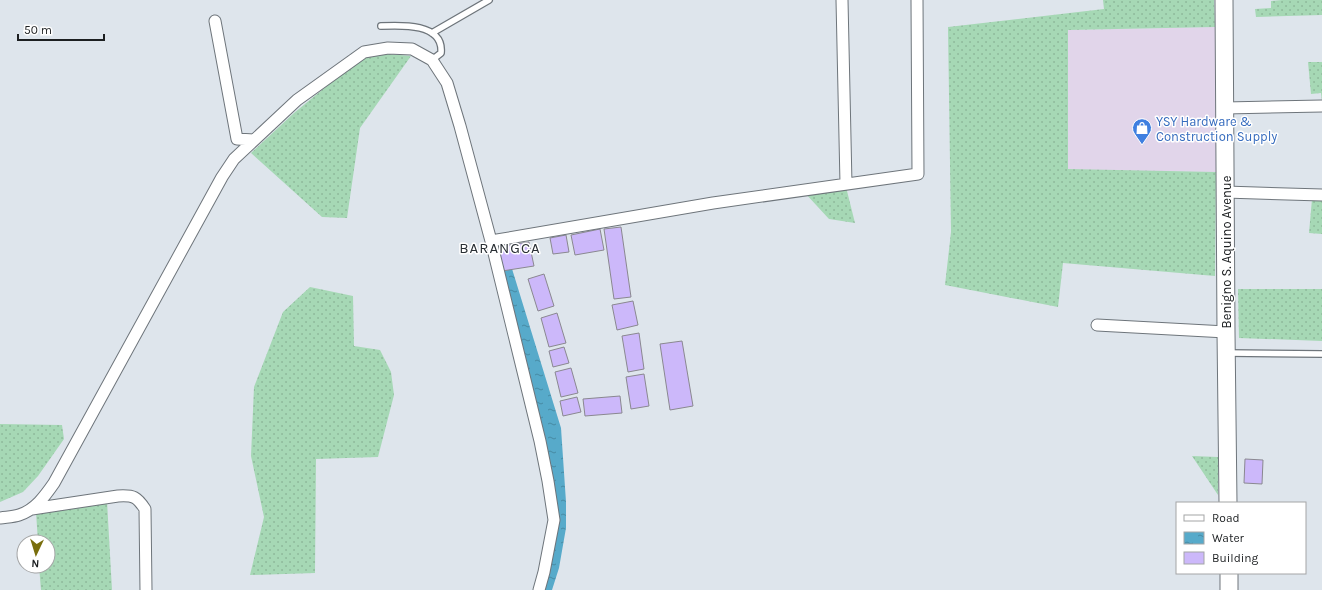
<svg xmlns="http://www.w3.org/2000/svg" width="1322" height="590" font-family="Karla,sans-serif">
<defs>
<pattern id="grass-dots" width="8" height="8" patternUnits="userSpaceOnUse"><rect width="8" height="8" fill="#a6d8b5"/><path d="M2 2h.1M6 6h.1" fill="none" stroke="#8eb99b" stroke-width="1.8" stroke-linecap="round"/></pattern>
<pattern id="water-ripples" width="26" height="14" patternUnits="userSpaceOnUse"><rect width="26" height="14" fill="#57aaca"/><path d="M2 4q2-2 4 0t4 0M15 11q2-2 4 0t4 0" fill="none" stroke="#478aa4"/></pattern>
</defs>
<rect width="100%" height="100%" fill="#dee5ec"/>
<path fill="#e1d5ea" d="M1215,27L1216,172L1068,170V30Z"/>
<path fill="url(#grass-dots)" d="M1103,0H1214L1215,27L1068,30V169L1216,172L1215,276L1063,263L1058,307L945,285L951,232L948,27L1104,9Z
M1282,0H1322V15L1256,17L1255,9L1271,8V1Z
M388,54L411,56L360,128L347,218L322,217L251,153L294,113L339,76L365,58Z
M1308,62H1322V101L1321,93L1311,94Z
M846,187L855,223L829,219L805,193Z
M1312,199H1322V234L1309,233Z
M310,287L353,296L354,346L380,350L391,372L394,395L378,457L316,459L315,573L250,575L264,517L251,456L254,387L283,312Z
M1238,289H1322V341L1239,338Z
M0,424L62,425L64,439L38,476L23,492L0,502Z
M1192,456L1218,457V495Z
M107,501L112,590H41L39,566H48V542H38L36,512Z"/>
<path fill="url(#water-ripples)" d="M502,233L505,246L561,428L566,502V528L559,568L552,590H543L552,559L559,517L546,441L494,236Z"/>
<path fill="#ccb8fa" stroke="#8a8890" d="M621,227L631,297L614,299L604,229Z
M600,229L604,250L575,255L571,235Z
M566,235L569,252L553,254L550,238Z
M529,242L534,266L502,271L497,247Z
M544,274L554,306L538,311L528,279Z
M633,301L638,325L617,330L612,305Z
M557,313L566,343L549,347L541,318Z
M639,333L644,369L628,372L622,336Z
M682,341L693,406L670,410L660,344Z
M564,347L569,363L553,367L549,351Z
M571,368L578,393L561,397L555,372Z
M644,374L649,406L631,409L626,377Z
M620,396L622,413L585,416L583,399Z
M577,397L581,412L563,416L560,401Z
M1245,459L1263,460L1262,484L1244,483Z"/>
<g fill="none" stroke-linecap="round" stroke-linejoin="round">
<g stroke="#6e757b" stroke-width="8">
<path id="lane" d="M381,26C401,25 444,23 441,53L432,60
M432,33L489,0
M1227,353L1322,354"/>
</g>
<g stroke="#6e757b" stroke-width="13">
<path id="street" d="M842,0L846,184
M215,21L237,139L254,140
M1225,108L1322,106
M1225,192L1322,195
M491,241L713,203L918,174L917,0
M1097,325L1226,332
M32,509L118,496C134,495 137,497 145,509L146,590
M0,518C6,517 13,517 19,515C35,510 45,496 54,483L222,177L234,159L297,100L364,52L388,48L412,49L432,60L447,83L460,126L491,241L540,441L548,481L554,520L544,572L539,590"/>
</g>
<g stroke="#6e757b" stroke-width="19">
<path id="primary" d="M1224,0L1226,332L1228,503
M1229,573V590"/>
</g>
<use href="#lane" stroke="#fff" stroke-width="5.5"/>
<use href="#street" stroke="#fff" stroke-width="11"/>
<use href="#primary" stroke="#fff" stroke-width="17"/>
</g>
<defs>
<g id="shop-pin" transform="scale(1)"><path d="M0 17L-7.5 6A9.5 9.5 0 1 1 7.5 6Z" fill="#3f7fe0" stroke="#fff"/><path d="M-5-2.5h2.3a2.7 3.5 0 0 1 5.4 0H5L5.5 6h-11ZM-1.5-2.5h3a1.5 2.3 0 0 0-3 0Z" fill="#fff"/></g>
</defs>
<g fill-rule="evenodd">
<use href="#shop-pin" x="1142" y="128"/>
</g>
<g text-anchor="middle" dominant-baseline="central" stroke-width="3" stroke-linejoin="round" paint-order="stroke">
<g font-size="13" fill="#366cbe" stroke="#fff" text-anchor="start">
<text x="1156" y="121">YSY Hardware &amp;<tspan x="1156" dy="15">Construction Supply</tspan></text>
</g>
<g font-size="13" fill="#1c1f21" stroke="#fff">
<text transform="translate(1226 252) rotate(-90)">Benigno S. Aquino Avenue</text>
</g>
<g font-size="15" letter-spacing="1" fill="#292f34" stroke="#fff">
<text x="500" y="248">BARANGCA</text>
</g>
</g>
<rect x="1176" y="502" width="130" height="72" fill="#ffffff" stroke="#a4a5a6"/>
<rect x="1184" y="515" width="20" height="6" fill="#ffffff" stroke="#a4a5a6"/>
<text x="1212" y="522" font-size="12" fill="#1c1f21">Road</text>
<rect x="1184" y="532" width="20" height="12" fill="url(#water-ripples)" stroke="#a4a5a6"/>
<text x="1212" y="542" font-size="12" fill="#1c1f21">Water</text>
<rect x="1184" y="552" width="20" height="12" fill="#ccb8fa" stroke="#a4a5a6"/>
<text x="1212" y="562" font-size="12" fill="#1c1f21">Building</text>
<g transform="translate(36 554) rotate(184)"><circle r="19" fill="#ffffff" stroke="#a4a5a6"/>
<path d="M0-3L7 15L0 10L-7 15Z" fill="#796e0d"/>
<text y="-6" font-size="11" font-weight="bold" text-anchor="middle" fill="#1c1f21">N</text>
</g>
<path d="M18 34v6h86v-6" fill="none" stroke="#1c1f21" stroke-width="2"/>
<text x="24" y="34" font-size="12" fill="#1c1f21" stroke="#ffffff" stroke-width="3" paint-order="stroke">50 m</text>
</svg>
